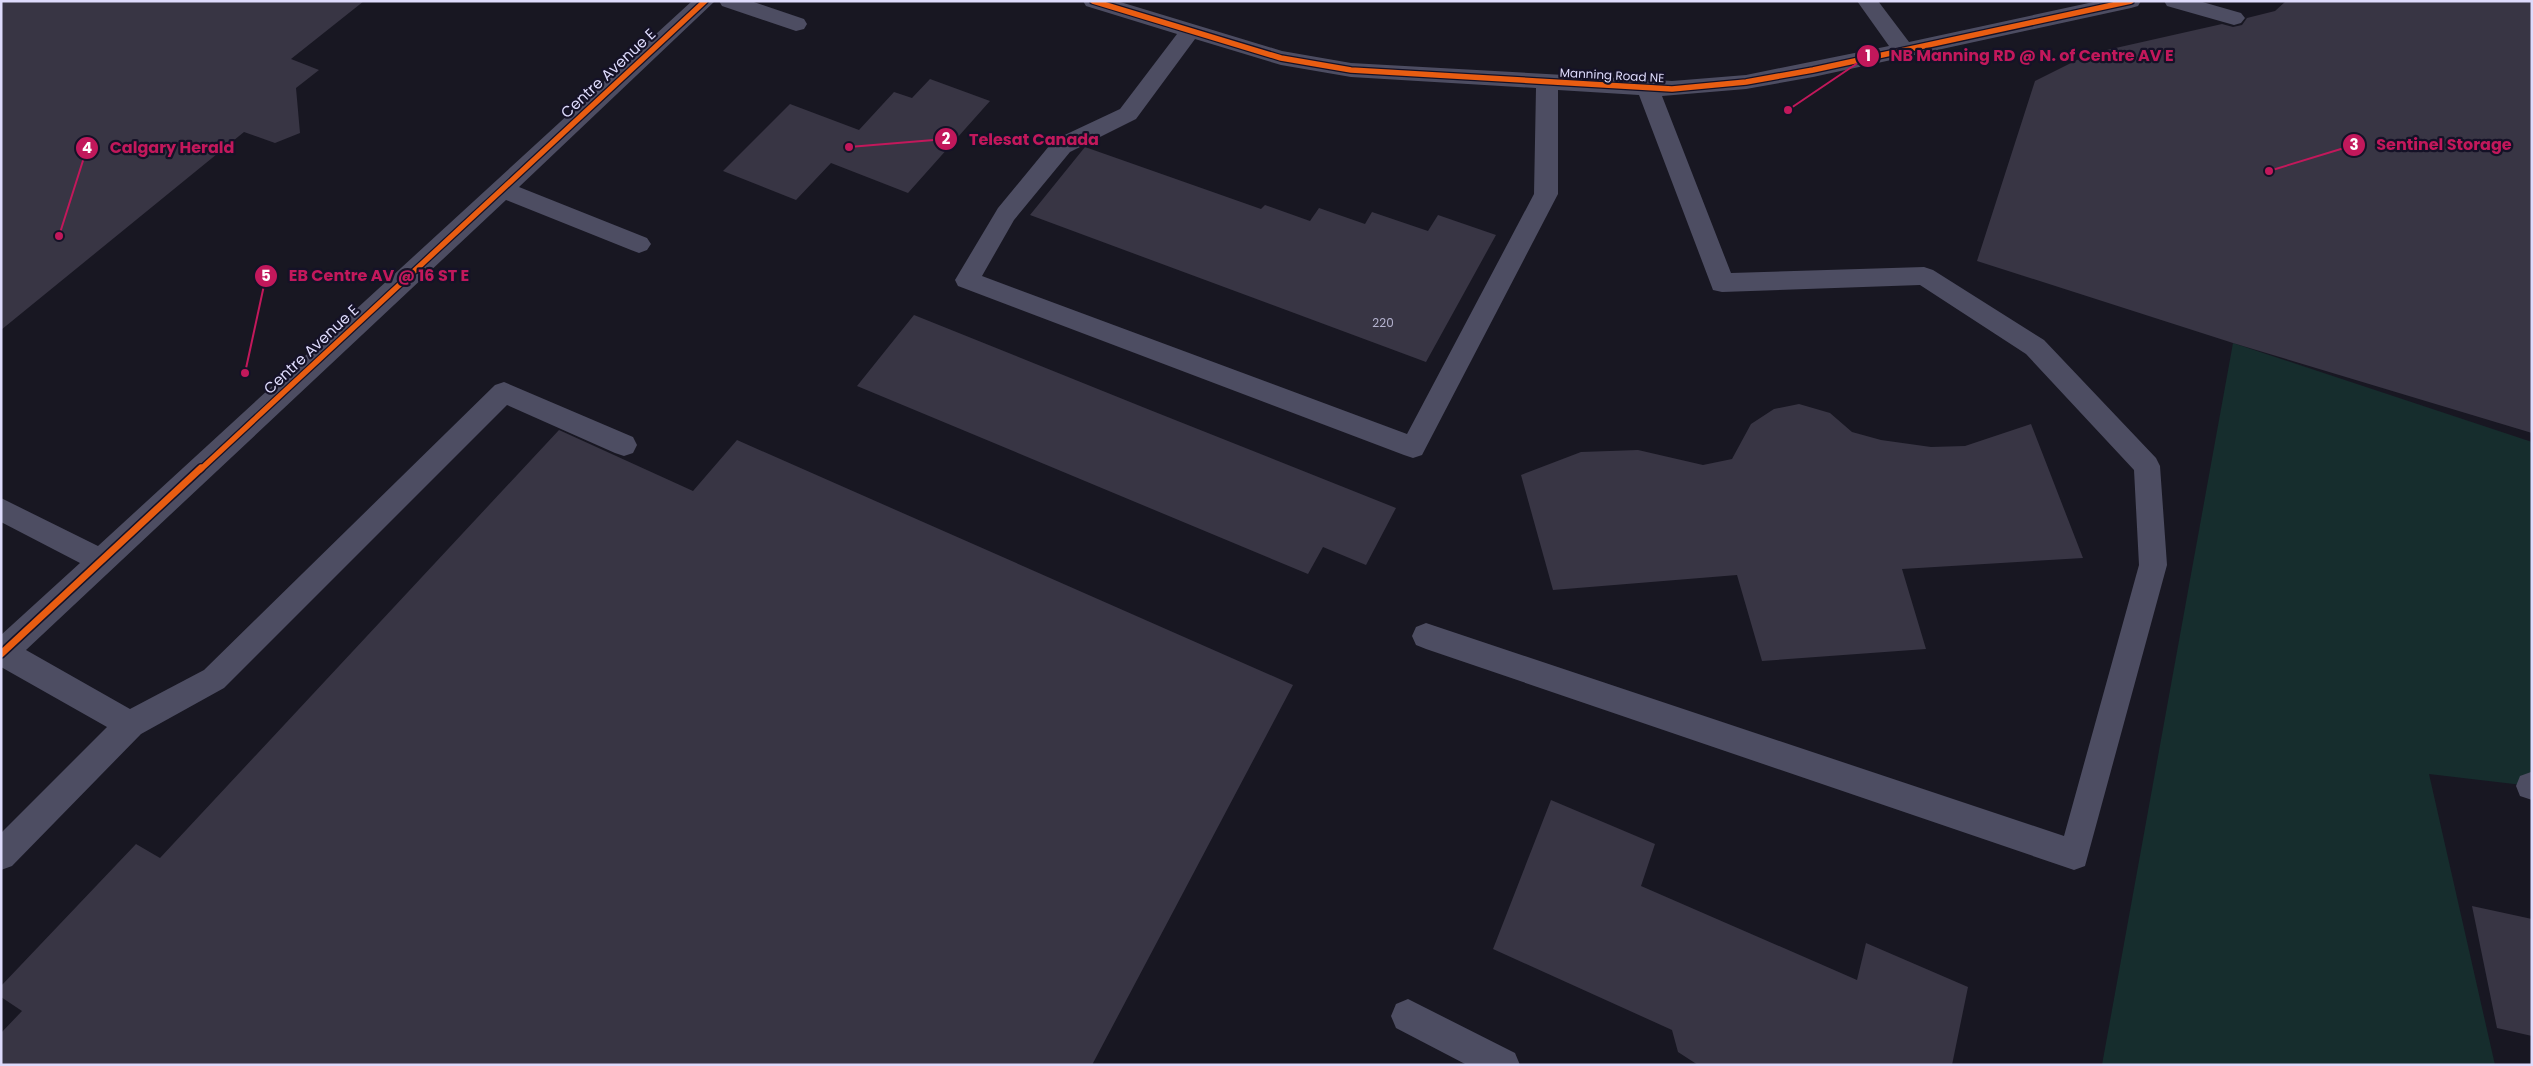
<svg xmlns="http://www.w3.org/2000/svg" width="2533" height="1066" font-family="Poppins,sans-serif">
<rect width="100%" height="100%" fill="#181722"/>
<path fill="#162d2d" d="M2233,343L2532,442V784L2531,786L2429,774L2495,1065H2102Z"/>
<path fill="#383544" d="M1,1H364L291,59L319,70L296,88L300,133L275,143L244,132L1,330Z
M2286,1H2532V433L2233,343L1977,261L2035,81L2089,54L2222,24L2233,27L2242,25L2247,18L2275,11Z
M930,79L990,101L908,193L831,163L796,200L723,171L790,104L859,130L894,92L912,98Z
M1085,147L1261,209L1265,205L1310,221L1319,208L1365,224L1372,212L1428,231L1438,215L1496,235L1426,362L1030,215Z
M914,315L1150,410L1396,508L1366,565L1323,547L1308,574L857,386Z
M1799,404L1830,413L1852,432L1881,440L1931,447L1965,446L2031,424L2083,558L1902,569L1926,649L1762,661L1737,575L1553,590L1521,475L1581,452L1638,450L1703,465L1732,459L1751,424L1774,409Z
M559,430L693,491L737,440L1293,685L1092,1065H1V1033L22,1011L1,997V986L136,844L160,858Z
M1551,800L1655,844L1641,886L1857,980L1866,943L1968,987L1952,1065H1698L1678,1052L1672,1030L1493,949Z
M2472,906L2532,919V1036L2497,1028Z"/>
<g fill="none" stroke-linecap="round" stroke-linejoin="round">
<path fill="#4d4d62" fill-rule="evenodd" d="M692,1H715L519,187L647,238L651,244L647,250L639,253L631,250L506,200L26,650L130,709L204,670L495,385L504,382L633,437L637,445L633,453L624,456L615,453L507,405L224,688L141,734L12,866L1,870V833L107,727L1,667V635L80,563L1,522V498L98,546Z
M719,1H751L804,19L807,24L804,29L796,31L722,6Z
M1083,1H1117L1282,51L1351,63L1672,81L1746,75L1889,46L1857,1H1878L1909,42L2098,1H2141L2138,6L2131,8L1813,77L1746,89L1662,96L1731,273L1924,267L1933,270L2044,340L2156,458L2160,466L2167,565L2085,866L2074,870L1426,649L1416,645L1412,636L1416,627L1426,623L2064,836L2139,565L2134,470L2026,354L1920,285L1722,292L1713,290L1639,95L1558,90V194L1422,455L1413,458L1404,455L958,286L955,280L998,208L1054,140L1120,109L1177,34L1086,6ZM1195,39L1281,65L1351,77L1536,88L1534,194L1407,434L982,276L1014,220L1070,152L1136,119Z
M2164,1H2199L2241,13L2245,18L2241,23L2234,25L2167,6Z
M2531,772H2532V800L2520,796L2516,786L2520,776Z
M1408,999L1515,1053L1520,1065H1467L1396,1028L1391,1016L1396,1004Z"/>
<g stroke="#151227" stroke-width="8">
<path id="cycleway-far1" d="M1093,1L1281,58L1351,70L1672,89L1746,82L1813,70L2131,1
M200,470L705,1"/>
</g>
<g stroke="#151227" stroke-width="10">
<path id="cycleway" d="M1,654L201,468"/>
</g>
<use href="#cycleway-far1" stroke="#e95d12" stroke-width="5.5"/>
<use href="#cycleway" stroke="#e95d12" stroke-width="7"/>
</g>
<g text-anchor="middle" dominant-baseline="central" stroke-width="4.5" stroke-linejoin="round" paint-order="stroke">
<g font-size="12" fill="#dedbfc" stroke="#151227">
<text transform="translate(1612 75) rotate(3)">Manning Road NE</text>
</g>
<g font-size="12" fill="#b4b2ce">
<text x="1383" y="322">220</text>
</g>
<g font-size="15" fill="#dedbfc" stroke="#151227">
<text transform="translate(608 73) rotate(-43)">Centre Avenue E</text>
<text transform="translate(311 349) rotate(-43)">Centre Avenue E</text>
</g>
</g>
<path fill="none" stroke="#c2185b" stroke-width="2" d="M1788 110L1868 56M849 147L946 139M2269 171L2354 145M59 236L87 148M245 373L266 276"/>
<g fill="#c2185b" stroke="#151227" stroke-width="2">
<circle cx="1788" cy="110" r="5"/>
<circle cx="849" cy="147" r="5"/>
<circle cx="2269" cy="171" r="5"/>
<circle cx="59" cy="236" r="5"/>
<circle cx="245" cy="373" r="5"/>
<circle cx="1868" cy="56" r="12"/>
<circle cx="946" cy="139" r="12"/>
<circle cx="2354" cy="145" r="12"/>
<circle cx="87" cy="148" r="12"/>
<circle cx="266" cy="276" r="12"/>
</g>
<g font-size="15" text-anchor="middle" font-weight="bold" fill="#fff">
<text x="1868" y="61">1</text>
<text x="946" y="144">2</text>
<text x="2354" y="150">3</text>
<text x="87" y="153">4</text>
<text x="266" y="281">5</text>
</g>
<g font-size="16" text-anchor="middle" font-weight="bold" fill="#c2185b" stroke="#151227" stroke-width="4.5" stroke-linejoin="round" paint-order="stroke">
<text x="2032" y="61">NB Manning RD @ N. of Centre AV E</text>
<text x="1034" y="145">Telesat Canada</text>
<text x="2444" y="150">Sentinel Storage</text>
<text x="172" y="153">Calgary Herald</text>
<text x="379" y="281">EB Centre AV @ 16 ST E</text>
</g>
<rect width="2533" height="1066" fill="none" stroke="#dedbfc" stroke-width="5"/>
</svg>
